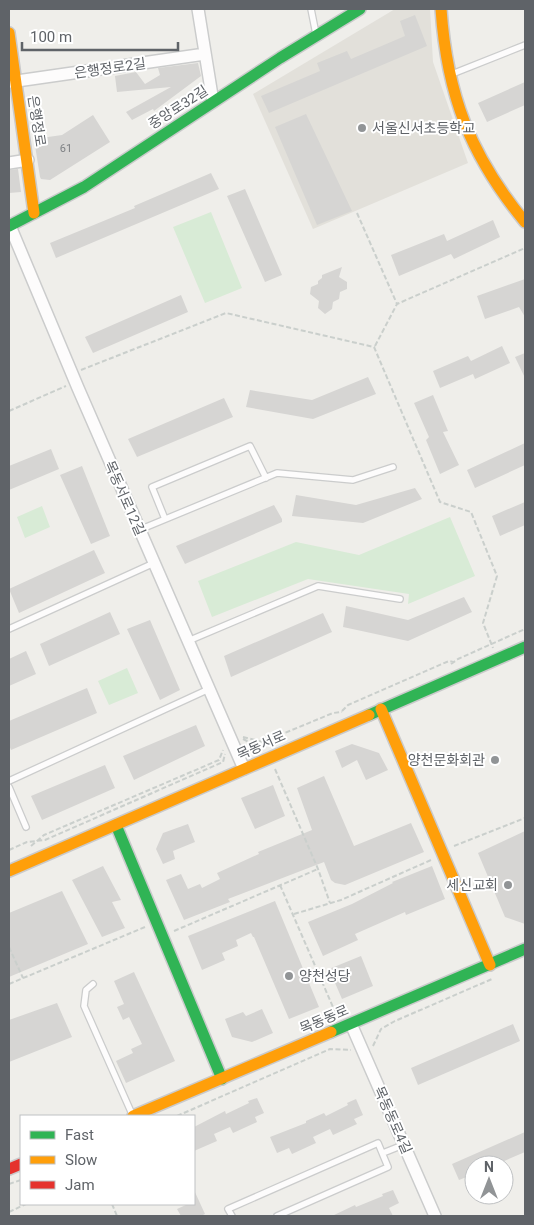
<svg xmlns="http://www.w3.org/2000/svg" width="534" height="1225" font-family="Roboto,'Noto Sans KR',sans-serif">
<rect width="100%" height="100%" fill="#efeeea"/>
<path fill="#e2e0da" d="M395,9H430L433,62L468,163L313,229L253,94Z"/>
<path fill="#d8ebd6" d="M211,212L242,288L205,303L173,227Z
M42,506L50,527L25,538L17,517Z
M450,517L475,576L408,604L409,594L308,579L212,617L198,581L296,542L359,555Z
M127,668L138,693L109,705L98,681Z"/>
<path fill="#d6d5d3" d="M415,15L427,46L269,113L261,96L320,71L317,63L347,51L351,59L405,36L400,21Z
M198,63L201,76L154,111L153,109L132,120L126,112L171,87L117,92L115,76L136,72L145,84L160,75L158,68Z
M525,82V105L487,122L478,103Z
M306,114L352,211L317,225L275,127Z
M93,115L110,142L50,180L41,179L40,177L34,139L62,135Z
M18,169L21,192L9,193V170Z
M211,173L219,189L56,258L50,243L135,208L134,206Z
M245,189L282,275L265,282L227,196Z
M493,220L500,237L454,259L451,254L399,276L391,255L444,234L447,241Z
M342,267L339,277L347,282V289L340,292L339,299L333,302L332,309L325,314L318,308L319,301L310,294L311,287L318,284V281L322,278V275Z
M525,279V317L519,307L485,319L477,296Z
M181,295L188,312L93,353L85,337Z
M502,346L510,363L475,379L473,374L440,388L433,371L468,356L471,361Z
M525,353V378L515,357Z
M368,377L376,394L313,419L246,407L250,390L312,400Z
M433,395L448,431L443,432L459,465L440,474L426,440L429,437L414,403Z
M224,398L233,417L137,457L128,439Z
M525,443V465L475,488L467,470Z
M51,449L59,469L9,490V466Z
M82,466L110,536L91,544L60,475Z
M415,488L422,499L363,523L292,516L296,495L356,505Z
M525,502V525L500,536L492,516Z
M274,505L282,519V522L185,564L176,546Z
M94,550L105,573L19,613L9,589Z
M464,597L472,612L408,641L343,627L346,606L408,620Z
M110,612L120,634L49,666L40,644Z
M323,613L332,632L231,677L224,656Z
M150,620L180,690L160,700L127,629Z
M26,651L36,674L9,686V659Z
M87,688L97,713L11,750L9,745V721Z
M196,725L205,746L134,780L123,756Z
M352,744L379,753L388,770L366,780L357,760L342,768L335,751Z
M105,765L115,788L42,820L31,796Z
M324,776L354,846L411,823L424,852L345,885L335,883L331,880L324,862L228,899L230,902L184,920L166,880L181,874L188,889L200,884L202,888L220,879L217,873L259,854L258,852L312,830L297,788Z
M273,785L285,816L255,829L241,798Z
M188,824L195,842L173,851L175,859L163,864L156,849L163,833Z
M525,831V924L505,917L478,853Z
M103,866L121,900L112,902L125,928L102,937L72,880Z
M432,866L445,899L406,915L405,912L355,934L358,940L323,956L308,922L352,904L393,883L392,882Z
M62,891L88,944L9,977V913Z
M275,901L319,1007L289,1019L254,937H253L251,933L236,940L238,946L222,953L225,960L202,970L188,936Z
M361,956L373,986L342,999L329,969Z
M134,972L175,1061L126,1083L116,1061L133,1053L131,1049L142,1044L129,1017L123,1020L117,1007L124,1004L114,981Z
M57,1003L72,1037L9,1062V1020Z
M262,1009L273,1033L252,1042L232,1037L225,1019L243,1012L246,1016Z
M513,1024L520,1041L418,1085L411,1068Z
M257,1098L264,1113L255,1117L257,1122L233,1133L230,1127L214,1134L217,1141L194,1151V1127L225,1111L226,1114L249,1103L248,1101Z
M356,1099L363,1115L354,1119L357,1124L333,1135L330,1129L313,1137L316,1143L292,1154L289,1148L277,1153L270,1137L306,1123V1121L324,1113L326,1116L348,1105L347,1103Z
M525,1132V1152L495,1165H474V1174L459,1180L452,1164Z
M194,1190L205,1214L201,1216H181L177,1209L188,1204H194Z
M393,1190L399,1203L389,1208L393,1216H332L355,1205L356,1207L383,1196L382,1194Z"/>
<g fill="none" stroke-linecap="round" stroke-linejoin="round">
<g stroke="#cbcccc" stroke-width="8">
<path id="lane" d="M311,9L316,34
M452,74L525,45
M165,519L152,487L250,446L266,478
M139,530L277,473L353,480L393,467
M9,629L154,563
M188,641L318,586L400,599
M9,781L209,689
M9,787L26,827
M93,984L86,990L84,1006L132,1114
M383,1153L403,1145
M232,1216L228,1209L378,1143L388,1167L277,1216"/>
</g>
<g stroke="#cbcccc" stroke-width="14">
<path id="street" d="M198,9L213,102
M10,82L205,54
M9,163L28,160
M10,226L78,388L244,769
M351,1024L435,1216"/>
</g>
<g stroke="#cacacb" stroke-width="14">
<path id="fast" d="M9,226L84,187L280,58L360,9
M369,715L525,647
M116,825L222,1079
M331,1032L525,949"/>
</g>
<g stroke="#cacacb" stroke-width="14">
<path id="slow" d="M441,9C447,95 470,155 525,222
M9,33L34,213
M381,709L490,965
M9,871L369,715
M133,1116L331,1032"/>
</g>
<g stroke="#cacacb" stroke-width="14">
<path id="jam" d="M9,1169L21,1164"/>
</g>
<path stroke="#cacfcc" stroke-width="2" stroke-dasharray="5 2.5" stroke-linecap="butt" d="M357,213L397,304
M375,346L397,304L525,248
M81,370L226,313L374,347L440,502L471,512L497,576L483,623L493,648
M9,411L66,386
M451,664L458,659L525,629
M342,711L348,705L449,661L453,662
M243,737L263,742L333,713L342,712
M243,739L261,748
M275,769L318,869L330,903
M31,846L44,835L219,760L223,750
M454,846L525,818
M9,850L27,842L45,840L223,762L225,754
M280,885L336,1014
M294,914L341,900L431,860
M174,931L318,869
M9,947L23,978
M9,984L145,927
M373,1046L381,1029L395,1021L492,979
M177,1116L330,1049L351,1050
M9,1184L21,1180
M112,1204L117,1216
M9,1212L26,1204"/>
<use href="#lane" stroke="#fdfcfc" stroke-width="5.5"/>
<use href="#street" stroke="#fdfcfc" stroke-width="11"/>
<use href="#fast" stroke="#30b455" stroke-width="11"/>
<use href="#slow" stroke="#ff9f0a" stroke-width="11"/>
<use href="#jam" stroke="#e5322d" stroke-width="11"/>
</g>
<g fill="#919496" stroke="#fff" stroke-width="2">
<circle cx="362" cy="128" r="5"/>
<circle cx="495" cy="760" r="5"/>
<circle cx="508" cy="885" r="5"/>
<circle cx="289" cy="976" r="5"/>
</g>
<g text-anchor="middle" dominant-baseline="central" stroke-width="4" stroke-linejoin="round" paint-order="stroke">
<g font-size="11" fill="#7e8184">
<text x="66" y="148">61</text>
</g>
<g font-size="14" fill="#5f6368" stroke="#fff">
<text transform="translate(110 68) rotate(-8)">은행정로2길</text>
<text transform="translate(178 107) rotate(-33)">중앙로32길</text>
<text transform="translate(37 121) rotate(81)">은행정로</text>
<text transform="translate(125 498) rotate(66)">목동서로12길</text>
<text transform="translate(261 745) rotate(-24)">목동서로</text>
<text transform="translate(324 1019) rotate(-23)">목동동로</text>
<text transform="translate(393 1120) rotate(66)">목동동로4길</text>
</g>
<g font-size="14" fill="#5f6368" stroke="#fff" text-anchor="start">
<text x="372" y="128">서울신서초등학교</text>
<text x="485" y="760" text-anchor="end">양천문화회관</text>
<text x="498" y="885" text-anchor="end">세신교회</text>
<text x="299" y="976">양천성당</text>
</g>
</g>
<rect width="534" height="1225" fill="none" stroke="#5f6368" stroke-width="20"/>
<rect x="20" y="1115" width="175" height="90" fill="#ffffff" stroke="#bfc1c3"/>
<rect x="30" y="1131" width="25" height="8" fill="#30b455" stroke="#bfc1c3"/>
<text x="65" y="1140" font-size="15" fill="#5f6368">Fast</text>
<rect x="30" y="1156" width="25" height="8" fill="#ff9f0a" stroke="#bfc1c3"/>
<text x="65" y="1165" font-size="15" fill="#5f6368">Slow</text>
<rect x="30" y="1181" width="25" height="8" fill="#e5322d" stroke="#bfc1c3"/>
<text x="65" y="1190" font-size="15" fill="#5f6368">Jam</text>
<g transform="translate(489 1180)"><circle r="24" fill="#ffffff" stroke="#bfc1c3"/>
<path d="M0-4L9 19L0 12L-9 19Z" fill="#919496"/>
<text y="-8" font-size="14" font-weight="bold" text-anchor="middle" fill="#5f6368">N</text>
</g>
<path d="M22 42v8h156v-8" fill="none" stroke="#5f6368" stroke-width="2.5"/>
<text x="30" y="42" font-size="15" fill="#5f6368" stroke="#ffffff" stroke-width="4" paint-order="stroke">100 m</text>
</svg>
